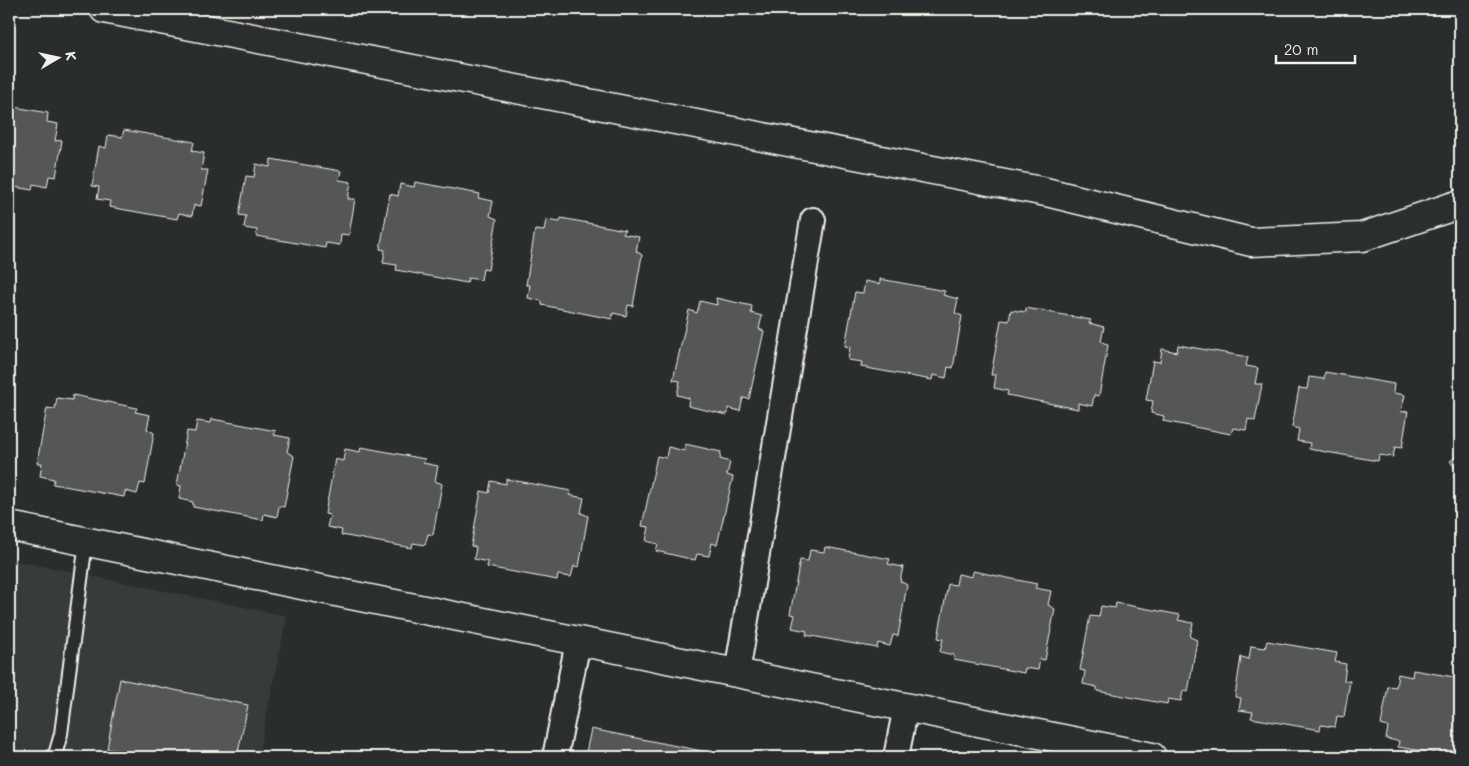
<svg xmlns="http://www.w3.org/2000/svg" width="1469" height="766" font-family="Mali,sans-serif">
<rect width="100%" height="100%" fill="#2a2d2e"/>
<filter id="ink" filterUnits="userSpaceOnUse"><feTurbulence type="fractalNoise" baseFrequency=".02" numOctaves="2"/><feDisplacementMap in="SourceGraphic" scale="10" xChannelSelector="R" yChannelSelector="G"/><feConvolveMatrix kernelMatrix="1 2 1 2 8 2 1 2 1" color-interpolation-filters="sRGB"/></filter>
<g filter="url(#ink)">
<path fill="#373a3a" d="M9,559L287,616L258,757H9Z"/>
<path fill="#555756" stroke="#f4f1e8" d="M9,106L48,113L47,122L58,124L55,141L62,140L56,177L49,176L47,187L33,184L32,190L9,186Z
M124,130L194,142L192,151L204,153L201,170H208L201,206L194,205L192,216L179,213L177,219L109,207L110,201L97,199L99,187L92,186L99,146L106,148L108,135L122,137Z
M271,159L341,171L339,180L351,182L348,199H355L349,235L341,234L340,245L326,243L325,248L256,236L257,230L244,228L246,216L239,215L246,176L254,177L256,164L270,167Z
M415,182L480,194L478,198L493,201L490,216L497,219L488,270L483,269L481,280L468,278L467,283L396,270L397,265L383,263L385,250L380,249L390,194L398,196L400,184L414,187Z
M561,218L625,230L623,234L639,237L636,251L642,255L633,306L628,305L626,316L613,313L612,319L542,305V301L528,298L530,285H526L535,230L544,231L546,220L560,222Z
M880,279L945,291L943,295L958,299L955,313L962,316L953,368L948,367L946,378L933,375L932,380L861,367L862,362L848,360L850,347L845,346L855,292L863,293L865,281L880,284Z
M716,298L752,306L751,313L762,316L759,329L764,331L749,399L743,398L740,411L728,408L727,415L688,406L689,398L677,395L680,381L673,380L689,310L697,313L700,301L717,305Z
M1026,308L1091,320L1089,323L1104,327L1101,341L1108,345L1099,396L1094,395L1092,406L1078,403V409L1007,395L1008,391L994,388L996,375H991L1001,320L1009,321L1011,310L1026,312Z
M1178,345L1248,357L1246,366L1258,368L1255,384H1262L1255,421L1248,419L1246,430L1233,428L1231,434L1163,421L1164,416L1151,413L1153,401L1146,400L1153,361L1160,362L1162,349L1177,352Z
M1325,372L1394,384L1393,393L1405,395L1401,412L1408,411L1402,448L1395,447L1393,457L1379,455L1378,461L1309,449L1310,443L1297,441L1299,429L1292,427L1299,388L1307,389L1309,377L1324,379Z
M73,395L137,408L135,412L150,415L147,429L154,433L145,484L140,483L137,494L125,491L124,497L53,484L54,479L40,476L42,463H37L47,408L55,409L57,398L72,400Z
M212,419L276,431L274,435L290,438L287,452L294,456L284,507L279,506L277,517L264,514L263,520L193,507V502L179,499L181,486L177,485L187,431L195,432L197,421L211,423Z
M685,444L721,452L720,459L730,462L727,475L733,477L717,545L712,543L709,556L697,554L695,560L656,551L658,544L646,541L649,527L642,526L657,456L666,458L668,447L685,451Z
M1460,446V486L1453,476L1458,472L1450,461L1460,454L1456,449Z
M361,447L425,459L423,463L438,466L435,481L442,484L433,535L428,534L425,545L413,543L412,548L341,535L342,530L327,527L330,515L325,514L335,459L343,461L345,449L360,452Z
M506,479L571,491L569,495L584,498L581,513L588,516L579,567L574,566L571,577L558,575L557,580L487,567L488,562L474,559L476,547L471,546L481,491L489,493L491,481L506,484Z
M825,547L890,559L888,564L903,567L900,581L907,585L898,636L893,635L890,646L878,643L877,648L806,635L807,631L792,628L795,615L790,614L800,560L808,561L810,550L824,552Z
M973,571L1037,584L1035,588L1051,591L1048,605L1055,609L1045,660L1040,659L1038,670L1025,668L1024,673L954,660V655L940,652L943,639L938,638L948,584L956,585L958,574L972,577Z
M1116,603L1180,615L1178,620L1193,623L1190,637L1197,640L1188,692L1183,691L1181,701L1168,699L1167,704L1097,691V687L1083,684L1085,671L1080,670L1090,616L1099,617L1101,606L1115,608Z
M1267,641L1337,653L1335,662L1346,664L1344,681H1350L1344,717L1337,716L1335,727L1321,725L1320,730L1251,718L1253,712L1239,710L1241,698L1235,697L1241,657L1249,659L1251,646L1265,648Z
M1413,670L1460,678V757L1398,747L1399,741L1386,739L1388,727L1381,725L1388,686L1396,687L1398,674L1412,677Z
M120,679L248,705L237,757H160L107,749Z
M591,729L732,757H585Z"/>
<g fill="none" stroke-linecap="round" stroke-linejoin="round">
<g stroke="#f4f1e8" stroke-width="16">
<path id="lane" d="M50,757L55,755L61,734L86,542"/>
</g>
<g stroke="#f4f1e8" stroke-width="28">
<path id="street" d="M737,673L813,220
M555,757L578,642
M896,757L906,707"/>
</g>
<g stroke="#f4f1e8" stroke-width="31">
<path id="secondary" d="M104,9L1046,192L1251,242L1362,237L1460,204
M9,526L1152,757"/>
</g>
<use href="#lane" stroke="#2a2d2e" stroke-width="12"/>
<use href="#street" stroke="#2a2d2e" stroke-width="24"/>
<use href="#secondary" stroke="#2a2d2e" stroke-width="28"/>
</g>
</g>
<rect width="1469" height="766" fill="none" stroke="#2a2d2e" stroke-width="30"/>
<rect x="15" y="15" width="1439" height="736" fill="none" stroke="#f4f1e8" stroke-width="2" filter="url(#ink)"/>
<g transform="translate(58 58) rotate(81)" stroke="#2a2d2e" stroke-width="4" paint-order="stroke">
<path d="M0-4L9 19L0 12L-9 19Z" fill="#f4f1e8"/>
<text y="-8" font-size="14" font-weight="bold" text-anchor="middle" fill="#f4f1e8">K</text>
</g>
<path d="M1276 55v8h79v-8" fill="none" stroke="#f4f1e8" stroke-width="2.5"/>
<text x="1284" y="55" font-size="15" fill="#f4f1e8" stroke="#2a2d2e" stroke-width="4" paint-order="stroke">20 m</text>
</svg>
